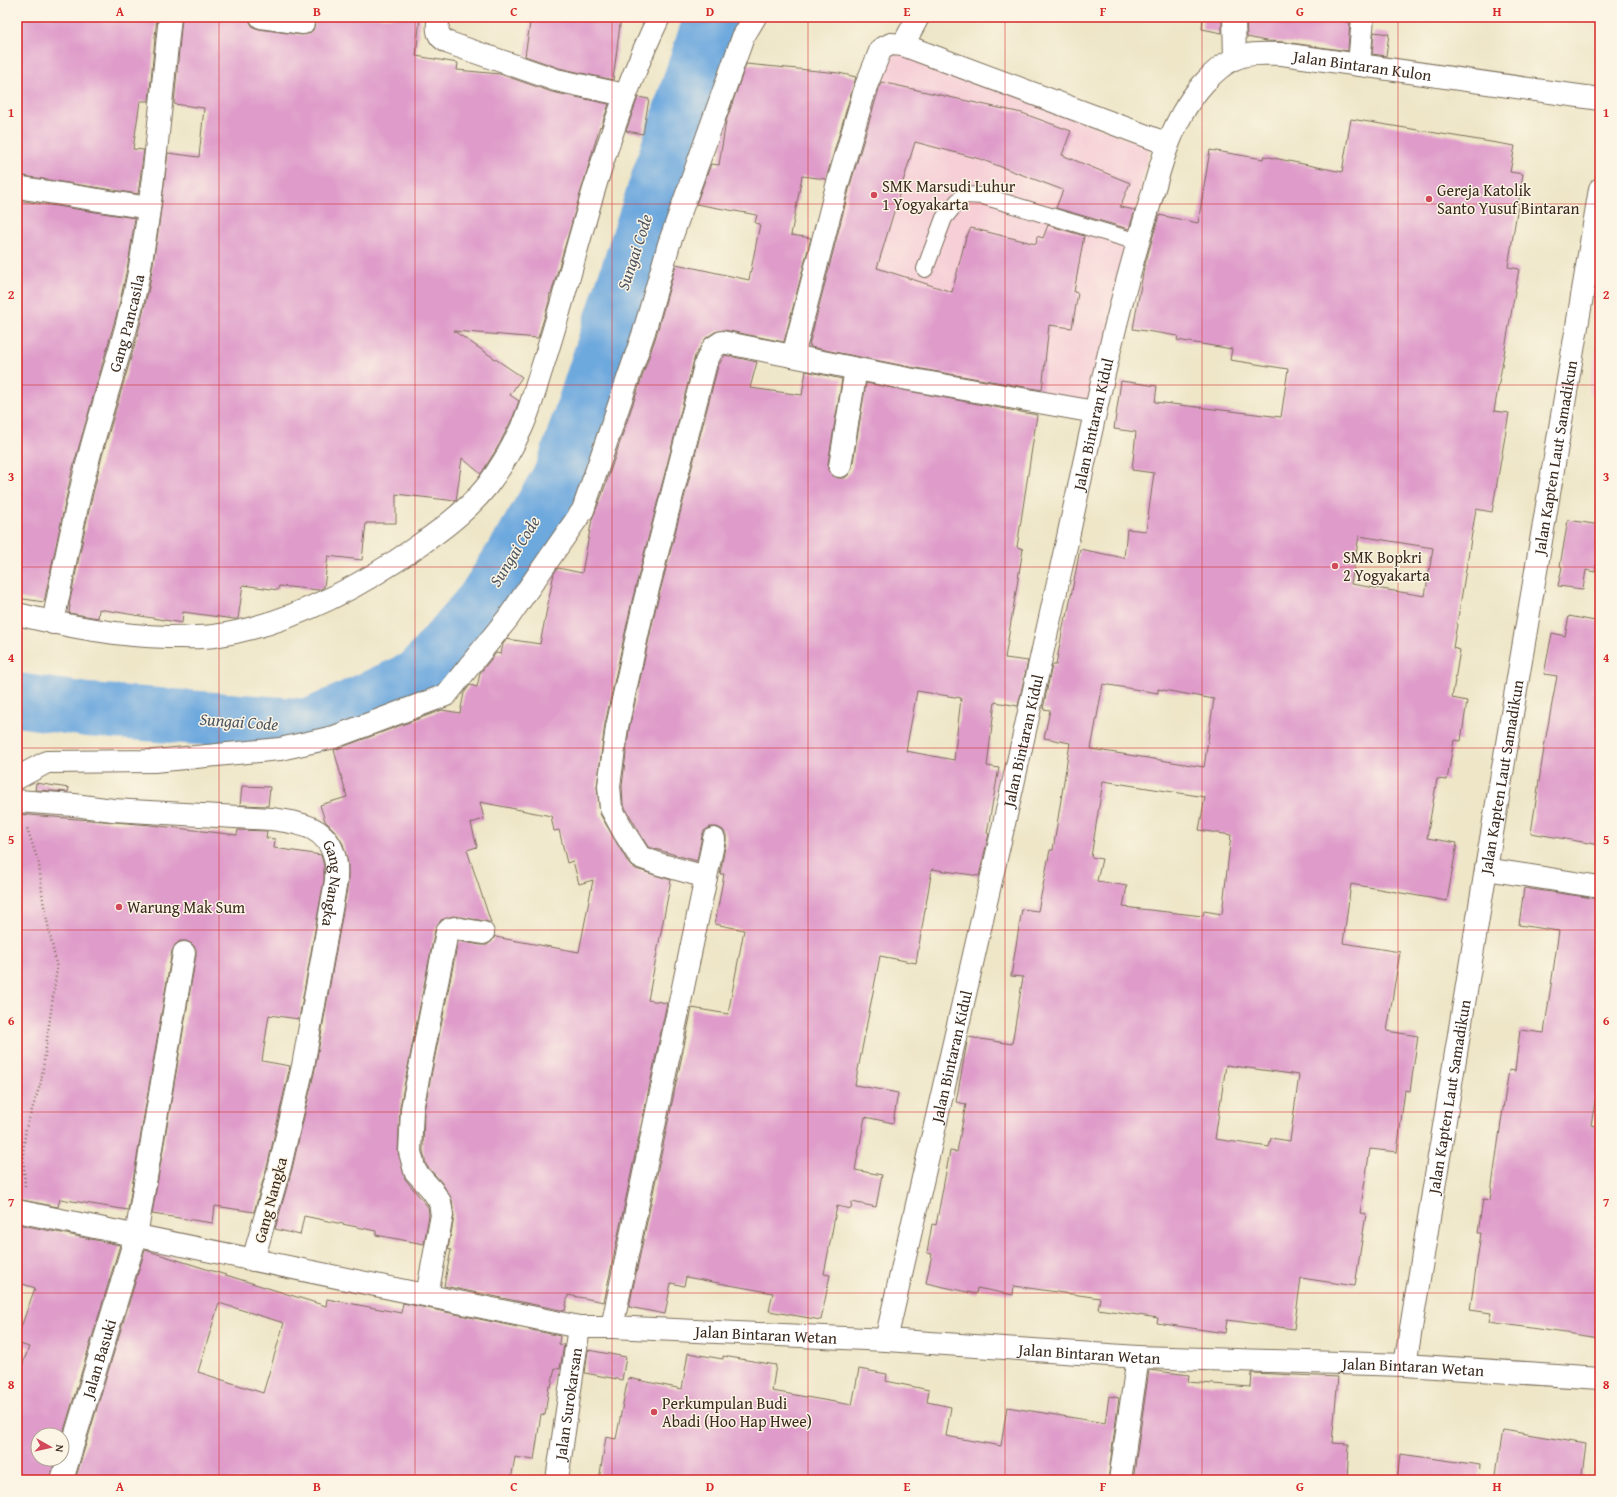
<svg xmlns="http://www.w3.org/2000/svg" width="1617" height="1497" font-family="'Gentium Book Plus',serif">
<rect width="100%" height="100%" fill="#fcf5e5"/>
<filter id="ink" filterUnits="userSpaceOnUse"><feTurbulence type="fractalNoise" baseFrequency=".025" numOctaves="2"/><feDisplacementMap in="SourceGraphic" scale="8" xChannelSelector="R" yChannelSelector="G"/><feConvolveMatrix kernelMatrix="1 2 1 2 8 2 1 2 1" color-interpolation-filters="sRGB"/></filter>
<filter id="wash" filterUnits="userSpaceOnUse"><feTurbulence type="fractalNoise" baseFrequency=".012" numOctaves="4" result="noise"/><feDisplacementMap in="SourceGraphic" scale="16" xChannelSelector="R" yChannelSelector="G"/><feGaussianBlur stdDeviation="0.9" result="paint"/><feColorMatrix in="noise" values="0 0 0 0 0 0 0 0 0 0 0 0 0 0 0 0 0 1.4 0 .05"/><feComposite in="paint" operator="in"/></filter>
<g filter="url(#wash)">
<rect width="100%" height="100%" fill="#eee6c7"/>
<path fill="#f6cfd7" d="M898,51L1150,147L1093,409L798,353L886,52Z
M1600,327V395L1588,394Z"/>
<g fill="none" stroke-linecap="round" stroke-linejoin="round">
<path stroke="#6ea9de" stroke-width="54" d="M17,700L88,710L310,726L420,675L483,601L520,544L562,472L711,17"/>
</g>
<g id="blocks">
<path fill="#df9cca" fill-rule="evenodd" d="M17,17H157L149,101H140L133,149L144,150L138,194L17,175Z
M182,17H249L250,22L253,27L259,29L302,35L308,34L313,30L315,24L314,17H420L416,56L458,63L457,70L500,74L552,92L609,104L601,127L600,126L551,294L550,293L549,302L538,338L454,331L522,377L510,395L519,401L513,417L499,445L481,474L462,458L456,501L396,494V523H366L362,560L328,556L324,587L319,590L279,586L278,590L243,585L238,619H234L183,612L182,623L99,609L98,618L69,613L70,605H69L87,519L102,456L137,337L149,288L158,232L168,153L199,157L204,108L174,104Z
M531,17H621L613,80L559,68L525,56Z
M1203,17H1222V33L1202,29Z
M1246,17H1346L1345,22H1350L1348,51L1284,42L1266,41L1247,37Z
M1374,32L1389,34L1386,56L1372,54Z
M746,64L839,73L856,77L826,179L802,176L791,235L811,238L784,342L724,330L715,332L706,338L695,356L632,601L605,724L597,787L600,814L629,864L636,869L671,880L648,1000L667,1003L604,1302L568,1295L565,1311L444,1286L451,1250L448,1249L454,1217L452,1200L442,1183L426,1165L423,1151L424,1111L458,941L481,945H487L492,941L495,936L496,937L506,939L579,952L593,880L579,884L573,861L567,863L559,830L554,831L551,816L480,802L484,819L471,823L477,847L467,850L491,923L485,921L453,916L441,920L435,930L400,1107L398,1151L405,1179L428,1207L429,1215L424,1244L376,1235V1231L304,1216L300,1235L275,1229L292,1169L315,1069L348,883V863L343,844L335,831L325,821L320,805L347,797L334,750L442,710L460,713L464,693L470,685L477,687L480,673L496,653L501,654L503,644L507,639L540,644L554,573L558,568L582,573L592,519L602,495L656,336L676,264L749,280L760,224L755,223L757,215L696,204L711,164L719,165L726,121Z
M881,82L1022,113L1071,131L1062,155L1130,183L1120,207L1135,210L1129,229L1056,208L1063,190L980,159L915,142L877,268L952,292L966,237L971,228L1036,244L1037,236L1043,238L1048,225L1084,236L1074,292L1078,293L1072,328L1049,325L1042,390L910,367L810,347L811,345H809L851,182Z
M638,97L649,99L643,134L626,131Z
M1351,119L1515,146L1510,172L1523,174L1508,267L1519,269L1494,411L1509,413L1492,512L1476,509L1453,648L1460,650L1452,698L1467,701L1461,741L1454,740L1447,780L1437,779L1427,838L1457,843L1447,901L1351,884L1343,943L1400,952L1387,1031L1418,1036L1410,1091L1405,1090L1397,1152L1370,1149L1360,1213L1366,1214L1355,1286L1301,1278L1294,1329L1227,1320L1225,1333L1157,1323L1158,1318L1098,1309L1100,1298L1014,1286L1013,1295L977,1288L976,1294L926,1283L932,1254L927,1253L932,1224L936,1225L950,1151L957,1152L966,1104L956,1102L968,1037L1012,1044L1023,977L1011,976L1022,909L1038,911L1050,850H1053L1070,743L1044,738L1050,710L1043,709L1052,665H1056L1065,617H1067L1080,549L1124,558L1127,529L1146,531L1154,473L1132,470L1136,432L1114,429L1121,381L1157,386L1155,402L1281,417L1288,369L1230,360L1232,349L1177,340L1178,336L1133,329L1144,268L1159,215L1198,223L1210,150L1263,159L1264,156L1342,172ZM1359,536L1433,548L1425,596L1351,584ZM1103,684L1158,693V689L1214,699L1204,767L1091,749ZM1103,781L1205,797L1199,830L1231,835L1222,914L1204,911L1203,916L1123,907L1127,886L1097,881L1102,859L1091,857ZM1226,1065L1299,1075L1290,1141L1271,1138L1269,1147L1215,1139Z
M17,200L135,218L129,259L119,306L72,471L44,602L17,598Z
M725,355L757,362L750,388L802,395L806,371L842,379L828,464V470L832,475L838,478H845L849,474L852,468L866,383L1037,415L1017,547L1023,549L1005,658L1028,661L1018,706L995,702L987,766L999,768L987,833L989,834L979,876L932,869L916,963L880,956L855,1085L898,1093L893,1123L865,1117L855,1170L882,1175L876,1207L852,1202L851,1209L837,1206L824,1274L830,1275L821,1320L769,1311L773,1293L686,1277L684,1286L671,1283L665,1314L629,1307L692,1008L728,1014L744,930L715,924L724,874H720L726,842V835L723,830L717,827H710L704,831L702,836L697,861L648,847L623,804L622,786L629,729L656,607L718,366ZM917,691L961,698L954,760L906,751Z
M1568,520L1600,525V544L1595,572L1586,570L1583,589L1558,586L1562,567L1560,566Z
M1569,616L1600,622V845L1531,833L1545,742L1557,676L1544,674L1552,633L1565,636Z
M36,783L69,788L68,792L35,790Z
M242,786L270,787L268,806L240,805Z
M17,814L151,825L237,835L238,830L267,831L266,838L275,839L274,848L321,855L324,866V880L299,1019L269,1015L262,1061L290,1066L268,1163L254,1212L215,1206L213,1223L152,1214L196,955V949L192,944L186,941H180L175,945L172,951L128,1210L60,1199L58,1207L17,1199Z
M1524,888L1600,899V1072L1591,1125L1600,1127V1338L1489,1322L1491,1313L1470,1310L1481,1233H1478L1483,1199L1490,1200L1501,1122L1509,1070L1515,1071L1520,1030L1544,1033L1559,931L1519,925Z
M17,1224L120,1245L62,1437V1435H38V1459H55L50,1480H17V1379L29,1347L17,1343V1338L35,1288L17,1282Z
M145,1250L326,1306L327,1299L401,1313L403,1303L560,1336L559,1344L564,1345L560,1369L555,1368L551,1387L549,1386L545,1415L541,1414L534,1460L515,1457L511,1480H203L178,1476L176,1480H75ZM219,1303L284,1323L263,1393L198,1372Z
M588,1350L626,1357L622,1380L585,1373Z
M688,1353L723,1359V1356L776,1365L772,1391L852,1405L859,1369L887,1374L886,1381L929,1390L927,1402L951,1407L946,1436L1001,1446L1007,1407L1105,1423L1109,1396L1119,1398L1108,1480H599L606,1437L616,1439L628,1378L682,1389Z
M1149,1370L1189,1375L1188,1382L1251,1387L1252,1373L1338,1377L1332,1443L1349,1444L1347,1480H1133Z
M1503,1430L1586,1444L1581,1480H1495Z
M1400,1454L1480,1465L1479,1480H1397Z"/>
</g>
</g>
<g filter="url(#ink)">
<use href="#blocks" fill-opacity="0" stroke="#7a6c59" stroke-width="1"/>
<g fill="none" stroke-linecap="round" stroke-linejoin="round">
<g stroke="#7a6c59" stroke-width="18">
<path id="lane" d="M925,269L944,218L958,201L965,195L983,196L1138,242"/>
</g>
<g stroke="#7a6c59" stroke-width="24">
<g id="street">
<path d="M261,17L303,23"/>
<path d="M439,17C436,30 437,37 449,43L556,80L625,95"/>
<path d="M1234,17L1235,58"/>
<path d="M903,45L918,17"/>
<path d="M1359,65L1363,17"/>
<path d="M17,187L149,208"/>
<path d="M793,356L837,186L866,86L881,49L891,44L903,45L1168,144"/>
<path d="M840,466L856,369"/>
<path d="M17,614C67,626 117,636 168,637C183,637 199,638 214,636C289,625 357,589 418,546C443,529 468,510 487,486C500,469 512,448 521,429C530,410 535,390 541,371C551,340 560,309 569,277C593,189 619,100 659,17"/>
<path id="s1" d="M53,623C64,566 75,509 90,453C107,389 130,326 141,261C155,180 161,98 170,17"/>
<path d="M17,778L47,762L154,761L280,749L334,737L446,695L508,618L583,510L644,332L669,244L743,37L755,17"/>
<path id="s2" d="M17,801L74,805L113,810L272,819C300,823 328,826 335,859C337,866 336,874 336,881L303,1066L280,1166L253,1260"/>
<path d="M1486,869L1600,887"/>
<path d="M706,877L659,864L640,857L624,832L611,808L609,786L617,727L644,604L706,362L713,348L722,342L908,379L1095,412"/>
<path id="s3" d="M17,1211L579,1327H612L886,1340L1138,1357L1405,1365L1600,1378"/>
<path d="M427,1295L442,1215L440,1202L432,1190L415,1171L410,1152L412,1109L447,932L450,929L455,928L483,933"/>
<path d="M612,1327L714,839"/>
<path id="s4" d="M886,1340C948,1072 1009,805 1068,537C1091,431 1113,324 1145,219C1156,184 1164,146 1182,114C1193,94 1213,69 1234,59C1249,52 1266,54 1282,54L1600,99"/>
<path id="s5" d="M1405,1365L1486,869L1600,189"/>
<path id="s6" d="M62,1480L136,1236L184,953"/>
<path id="s7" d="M557,1480L579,1327"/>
<path d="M1120,1480L1138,1357"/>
</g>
</g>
<path stroke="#7a6c59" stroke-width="2.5" stroke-dasharray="1 3" stroke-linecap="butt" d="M25,1186L23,1152L26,1128L41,1082L57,968L43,901L39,864L27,828"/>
<use href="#lane" stroke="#fff" stroke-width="16"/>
<use href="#street" stroke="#fff" stroke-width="22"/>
</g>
</g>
<path fill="none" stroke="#d62828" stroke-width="1" stroke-opacity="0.55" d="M219,17V1480M415,17V1480M612,17V1480M808,17V1480M1005,17V1480M1202,17V1480M1398,17V1480M17,204H1600M17,385H1600M17,567H1600M17,748H1600M17,930H1600M17,1112H1600M17,1293H1600"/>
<g fill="#d1495b" stroke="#fcf5e5" stroke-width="1.5">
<circle cx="874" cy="195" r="4"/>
<circle cx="1429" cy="199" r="4"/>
<circle cx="1335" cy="566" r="4"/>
<circle cx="119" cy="907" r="4"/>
<circle cx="654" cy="1412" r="4"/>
</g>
<g text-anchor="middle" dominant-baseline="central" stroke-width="3" stroke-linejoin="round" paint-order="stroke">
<g font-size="16" fill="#3b2a1e" stroke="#fcf5e5">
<text stroke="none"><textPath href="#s4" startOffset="1469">Jalan Bintaran Kulon</textPath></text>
<text stroke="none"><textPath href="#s1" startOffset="309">Gang Pancasila</textPath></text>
<text stroke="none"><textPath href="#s4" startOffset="939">Jalan Bintaran Kidul</textPath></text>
<text stroke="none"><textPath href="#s5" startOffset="920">Jalan Kapten Laut Samadikun</textPath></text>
<text stroke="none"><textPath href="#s4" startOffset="615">Jalan Bintaran Kidul</textPath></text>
<text stroke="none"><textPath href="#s5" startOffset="596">Jalan Kapten Laut Samadikun</textPath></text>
<text stroke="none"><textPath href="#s2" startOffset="361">Gang Nangka</textPath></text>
<text stroke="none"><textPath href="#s4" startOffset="291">Jalan Bintaran Kidul</textPath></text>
<text stroke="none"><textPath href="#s5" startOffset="272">Jalan Kapten Laut Samadikun</textPath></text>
<text transform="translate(270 1200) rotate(-75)">Gang Nangka</text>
<text stroke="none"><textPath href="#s3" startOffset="761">Jalan Bintaran Wetan</textPath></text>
<text stroke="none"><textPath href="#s3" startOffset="1085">Jalan Bintaran Wetan</textPath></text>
<text stroke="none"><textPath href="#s6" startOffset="127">Jalan Basuki</textPath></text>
<text stroke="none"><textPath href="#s3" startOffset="1409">Jalan Bintaran Wetan</textPath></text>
<text stroke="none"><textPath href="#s7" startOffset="77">Jalan Surokarsan</textPath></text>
</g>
<g font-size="16" fill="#3b2a1e" stroke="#fcf5e5" text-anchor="start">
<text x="882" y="186">SMK Marsudi Luhur<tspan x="882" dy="18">1 Yogyakarta</tspan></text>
<text x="1437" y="190">Gereja Katolik<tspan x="1437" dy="18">Santo Yusuf Bintaran</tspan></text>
<text x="1343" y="557">SMK Bopkri<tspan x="1343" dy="18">2 Yogyakarta</tspan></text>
<text x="127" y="907">Warung Mak Sum</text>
<text x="662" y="1403">Perkumpulan Budi<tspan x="662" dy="18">Abadi (Hoo Hap Hwee)</tspan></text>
</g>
<g font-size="17" font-style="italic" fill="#4d5661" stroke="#fcf5e5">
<text transform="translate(634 252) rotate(-72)">Sungai Code</text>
<text transform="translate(514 551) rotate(-58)">Sungai Code</text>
<text transform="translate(239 721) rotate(4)">Sungai Code</text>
</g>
</g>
<rect width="1617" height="1497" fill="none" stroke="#fcf5e5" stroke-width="44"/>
<g transform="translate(50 1447) rotate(98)"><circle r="19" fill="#fcf5e5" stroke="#afa495"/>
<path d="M0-3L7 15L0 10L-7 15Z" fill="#d1495b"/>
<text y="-6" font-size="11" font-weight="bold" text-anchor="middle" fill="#3b2a1e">N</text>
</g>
<rect x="22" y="22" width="1573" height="1453" fill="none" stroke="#d62828" stroke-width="1.5"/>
<g font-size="13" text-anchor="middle" font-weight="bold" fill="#d62828">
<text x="120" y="16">A</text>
<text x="317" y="16">B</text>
<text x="514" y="16">C</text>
<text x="710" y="16">D</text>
<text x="907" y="16">E</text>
<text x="1103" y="16">F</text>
<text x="1300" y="16">G</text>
<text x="1497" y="16">H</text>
<text x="11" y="117">1</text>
<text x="1606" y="117">1</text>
<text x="11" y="299">2</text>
<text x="1606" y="299">2</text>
<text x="11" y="481">3</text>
<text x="1606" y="481">3</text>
<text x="11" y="662">4</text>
<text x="1606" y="662">4</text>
<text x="11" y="844">5</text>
<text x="1606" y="844">5</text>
<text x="11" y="1025">6</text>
<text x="1606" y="1025">6</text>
<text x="11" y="1207">7</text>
<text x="1606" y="1207">7</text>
<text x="11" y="1389">8</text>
<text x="1606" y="1389">8</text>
<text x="120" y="1491">A</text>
<text x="317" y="1491">B</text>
<text x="514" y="1491">C</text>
<text x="710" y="1491">D</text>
<text x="907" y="1491">E</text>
<text x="1103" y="1491">F</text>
<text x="1300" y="1491">G</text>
<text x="1497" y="1491">H</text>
</g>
</svg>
